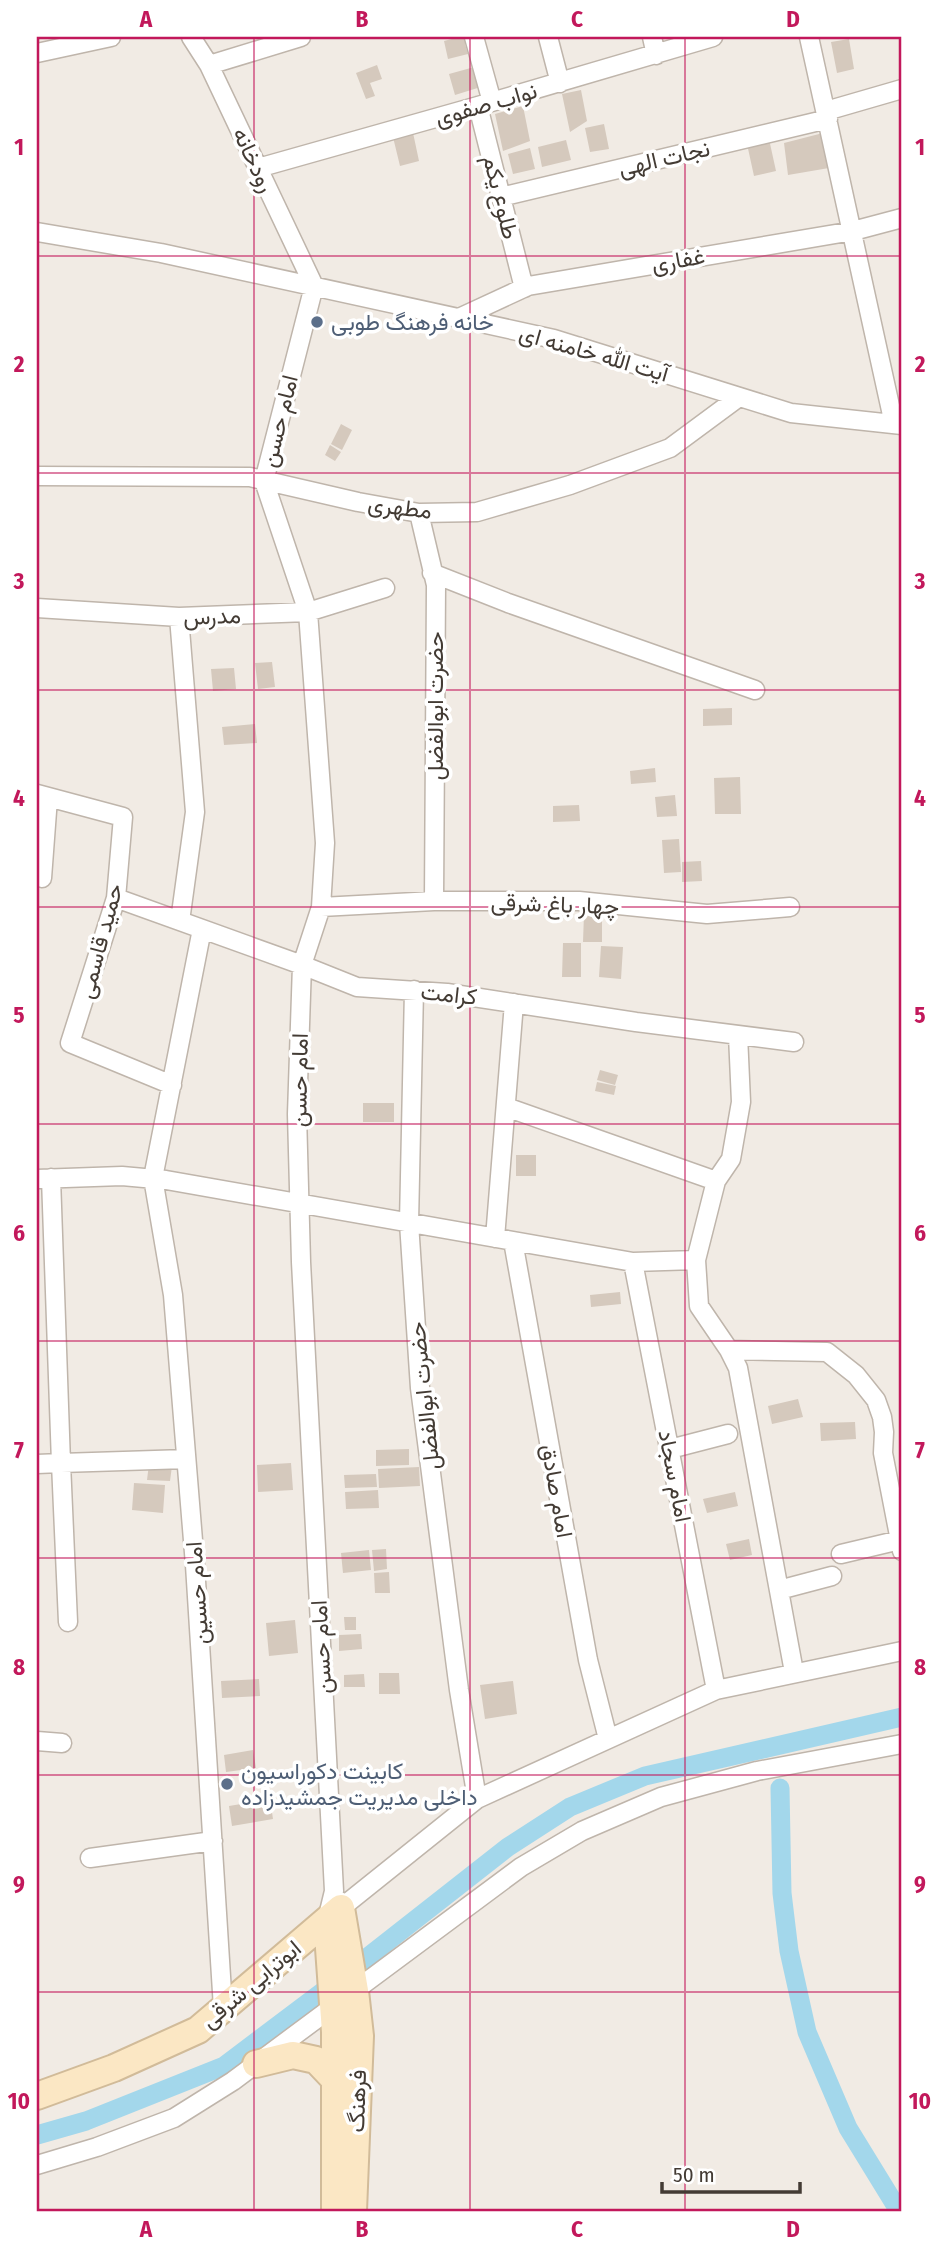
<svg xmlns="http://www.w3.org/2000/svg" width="939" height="2248" font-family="'Fira Sans Condensed',Vazirmatn,sans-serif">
<rect width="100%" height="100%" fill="#f1ebe4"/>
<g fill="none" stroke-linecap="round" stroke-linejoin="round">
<path stroke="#a3d7eb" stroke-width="19" d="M780,1788L782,1893L789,1951L807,2032L848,2128L899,2211
M37,2135L86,2121L224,2066L346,1974L508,1847L570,1807L645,1776L902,1717"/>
</g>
<path fill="#d5c9bd" d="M459,37H470L471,43L465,44L468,54L448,59L444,41Z
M849,39L854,69L837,73L831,42Z
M377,65L382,79L370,83L375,96L366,99L356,73Z
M478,66L484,86L455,95L449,74Z
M581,90L587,121L570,132L562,94Z
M523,106L530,141L503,151L495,114Z
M604,124L609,149L590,152L585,128Z
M412,128L419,161L400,166L392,133Z
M823,133L829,168L788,175L784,143Z
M769,139L776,171L754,176L747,144Z
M566,140L571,160L542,167L538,147Z
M530,148L535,169L513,174L508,154Z
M341,424L352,430L342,450L331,444Z
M330,445L341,452L335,461L325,455Z
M272,662L275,687L258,689L255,663Z
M234,668L236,689L213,691L211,669Z
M732,708V725L703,726V709Z
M255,724L257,743L224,745L222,727Z
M655,768L656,782L631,784L630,771Z
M740,777L741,814H715L714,778Z
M675,795L677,816L657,817L655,797Z
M579,805L580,821L553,822V806Z
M679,839L681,872L664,873L662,840Z
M701,861L702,881L682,882V862Z
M584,914H602V942H583Z
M563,943H581V977H562Z
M601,946L623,947L621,979L599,977Z
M600,1070L618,1075L615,1085L597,1080Z
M597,1082L616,1086L614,1095L595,1091Z
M363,1103H394V1122H363Z
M516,1155H536V1176H516Z
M620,1292L621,1304L591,1307L590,1295Z
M798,1399L803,1417L772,1424L768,1406Z
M855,1422L856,1439L821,1441L820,1423Z
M409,1449V1465L376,1466V1450Z
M291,1463L293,1490L258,1492L257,1465Z
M149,1464L172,1466L170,1481L147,1480Z
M419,1467L420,1486L379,1488L378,1469Z
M376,1474L377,1487L345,1488L344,1475Z
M134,1483L165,1485L163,1513L132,1510Z
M378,1490L379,1508L346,1509L345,1492Z
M735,1492L738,1506L707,1513L703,1499Z
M749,1539L752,1555L730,1560L726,1544Z
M386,1549L387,1569L374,1571L372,1550Z
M369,1550L371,1570L343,1573L341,1553Z
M389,1572L390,1593H375L374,1573Z
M344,1617H356V1630H345Z
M295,1620L298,1653L269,1656L266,1623Z
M361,1634L362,1649L339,1651V1635Z
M379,1673H399L400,1694H379Z
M364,1674L365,1687H344V1675Z
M259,1679L260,1696L222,1698L221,1681Z
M513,1681L517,1714L485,1719L480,1685Z
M253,1750L256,1768L226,1772L224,1755Z
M270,1799L273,1819L232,1826L229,1806Z"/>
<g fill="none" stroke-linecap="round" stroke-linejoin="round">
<g stroke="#bfb5ab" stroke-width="21">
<path id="street" d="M191,37L209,65L314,286L264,481L308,612L325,843L321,907L302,965L297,1114L301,1262L334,1891L327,1920
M474,37L492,102
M548,37L560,83
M652,37L656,55
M809,37L894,424
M37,53L111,37
M209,65L301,37
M478,106L524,288
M826,111L902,89
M258,168L478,106L713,37
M501,197L828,119
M37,232L161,253L554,339L791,413L902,425
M459,318L528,286L853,231L902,218
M37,476L250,477L358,502L419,513L477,512L570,485L670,448L739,397
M419,513L436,585L434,901
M432,573L508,603L755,690
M37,608L179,617L308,612L385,588
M179,617L195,812L180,921
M37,794L123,817L116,898L70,1043L172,1085
M42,878L48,798
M116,898L302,965L357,987L447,993L636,1022L794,1042
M321,907L434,901H579L707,914L790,907
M202,929L153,1178L173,1295L195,1565L223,2008
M414,990L409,1223L420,1388L459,1690L477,1799
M506,1107L716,1181
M51,1178L61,1463L186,1459
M37,1179L122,1176L166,1180L633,1262L696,1260L699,1306L729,1350L738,1368L794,1672
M495,1238L514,1003
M513,1241L588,1660L608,1739
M696,1260L716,1181L731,1159L741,1102L738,1035
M633,1262L716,1690
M729,1350L827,1352L856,1375L876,1400L882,1417L884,1432L883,1453L902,1551
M670,1449L728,1434
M37,1464L61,1463L68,1622
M841,1554L900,1540
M779,1590L832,1576
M37,1741L62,1743
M90,1858L213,1841
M338,1900L341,1908L477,1799L716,1690L902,1651
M37,2165L97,2147L174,2118L233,2081L521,1867L582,1831L661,1797L757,1771L902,1744"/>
</g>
<g stroke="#d1bb99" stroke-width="30">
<path id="secondary" d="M327,1920L335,2032V2211
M256,2064L293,2055L316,2060L335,2080
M37,2096L114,2068L198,2030L341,1908L355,1991L360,2036L353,2211"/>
</g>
<use href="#street" stroke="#fff" stroke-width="18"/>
<use href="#secondary" stroke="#fbe7c4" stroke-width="26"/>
</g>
<path fill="none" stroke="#c2185b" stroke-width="2" stroke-opacity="0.55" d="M254,37V2211M470,37V2211M685,37V2211M37,256H902M37,473H902M37,690H902M37,907H902M37,1124H902M37,1341H902M37,1558H902M37,1775H902M37,1992H902"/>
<g fill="#5c6f8a" stroke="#fff" stroke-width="2.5">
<circle cx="317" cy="322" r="7"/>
<circle cx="227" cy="1784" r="7"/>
</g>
<g text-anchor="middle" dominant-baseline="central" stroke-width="7" stroke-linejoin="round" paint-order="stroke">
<g font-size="23" fill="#433b34" stroke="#fff">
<text transform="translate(486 104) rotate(-16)">نواب صفوی</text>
<text transform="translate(664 158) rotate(-13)">نجات الهی</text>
<text transform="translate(254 160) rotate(65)">رودخانه</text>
<text transform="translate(501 197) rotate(76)">طلوع یکم</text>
<text transform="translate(678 260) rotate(-10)">غفاری</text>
<text transform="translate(594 353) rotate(16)">آیت الله خامنه ای</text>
<text transform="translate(279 421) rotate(-76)">امام حسن</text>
<text transform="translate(400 507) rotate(7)">مطهری</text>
<text transform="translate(212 616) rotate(-2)">مدرس</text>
<text transform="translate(435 706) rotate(-90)">حضرت ابوالفضل</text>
<text transform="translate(555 904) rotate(2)">چهار باغ شرقی</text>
<text transform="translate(100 941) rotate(-75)">حمید قاسمی</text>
<text transform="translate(449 994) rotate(6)">کرامت</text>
<text transform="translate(299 1080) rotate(-89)">امام حسن</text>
<text transform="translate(424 1396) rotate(-96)">حضرت ابوالفضل</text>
<text transform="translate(675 1476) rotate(79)">امام سجاد</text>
<text transform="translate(557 1491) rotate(80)">امام صادق</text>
<text transform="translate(197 1593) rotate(-94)">امام حسین</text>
<text transform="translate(321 1647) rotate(-93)">امام حسن</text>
<text transform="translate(251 1984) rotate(-40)">ابوترابی شرقی</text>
<text transform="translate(357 2101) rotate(-88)">فرهنگ</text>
</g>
<g font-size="23" fill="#4e5e75" stroke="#fff" text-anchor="start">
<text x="331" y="322">خانه فرهنگ طوبی</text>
<text x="241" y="1771">کابینت دکوراسیون<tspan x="241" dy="26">داخلی مدیریت جمشیدزاده</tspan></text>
</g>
</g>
<rect width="939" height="2248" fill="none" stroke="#ffffff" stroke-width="77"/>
<path d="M662 2182v10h138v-10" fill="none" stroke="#433b34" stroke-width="3.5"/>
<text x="673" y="2182" font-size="21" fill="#433b34" stroke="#ffffff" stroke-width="5" paint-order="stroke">50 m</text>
<rect x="38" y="38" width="862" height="2172" fill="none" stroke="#c2185b" stroke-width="2.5"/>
<g font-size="23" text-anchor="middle" font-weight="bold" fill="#c2185b">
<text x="146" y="27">A</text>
<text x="362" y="27">B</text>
<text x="577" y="27">C</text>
<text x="793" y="27">D</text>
<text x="19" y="155">1</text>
<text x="920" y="155">1</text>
<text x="19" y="372">2</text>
<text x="920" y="372">2</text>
<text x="19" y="589">3</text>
<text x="920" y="589">3</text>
<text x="19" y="806">4</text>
<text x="920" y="806">4</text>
<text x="19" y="1023">5</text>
<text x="920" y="1023">5</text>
<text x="19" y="1241">6</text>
<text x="920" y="1241">6</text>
<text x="19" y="1458">7</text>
<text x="920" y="1458">7</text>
<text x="19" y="1675">8</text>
<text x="920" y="1675">8</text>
<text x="19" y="1892">9</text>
<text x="920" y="1892">9</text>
<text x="19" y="2109">10</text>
<text x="920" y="2109">10</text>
<text x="146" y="2237">A</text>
<text x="362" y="2237">B</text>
<text x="577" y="2237">C</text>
<text x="793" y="2237">D</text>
</g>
</svg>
